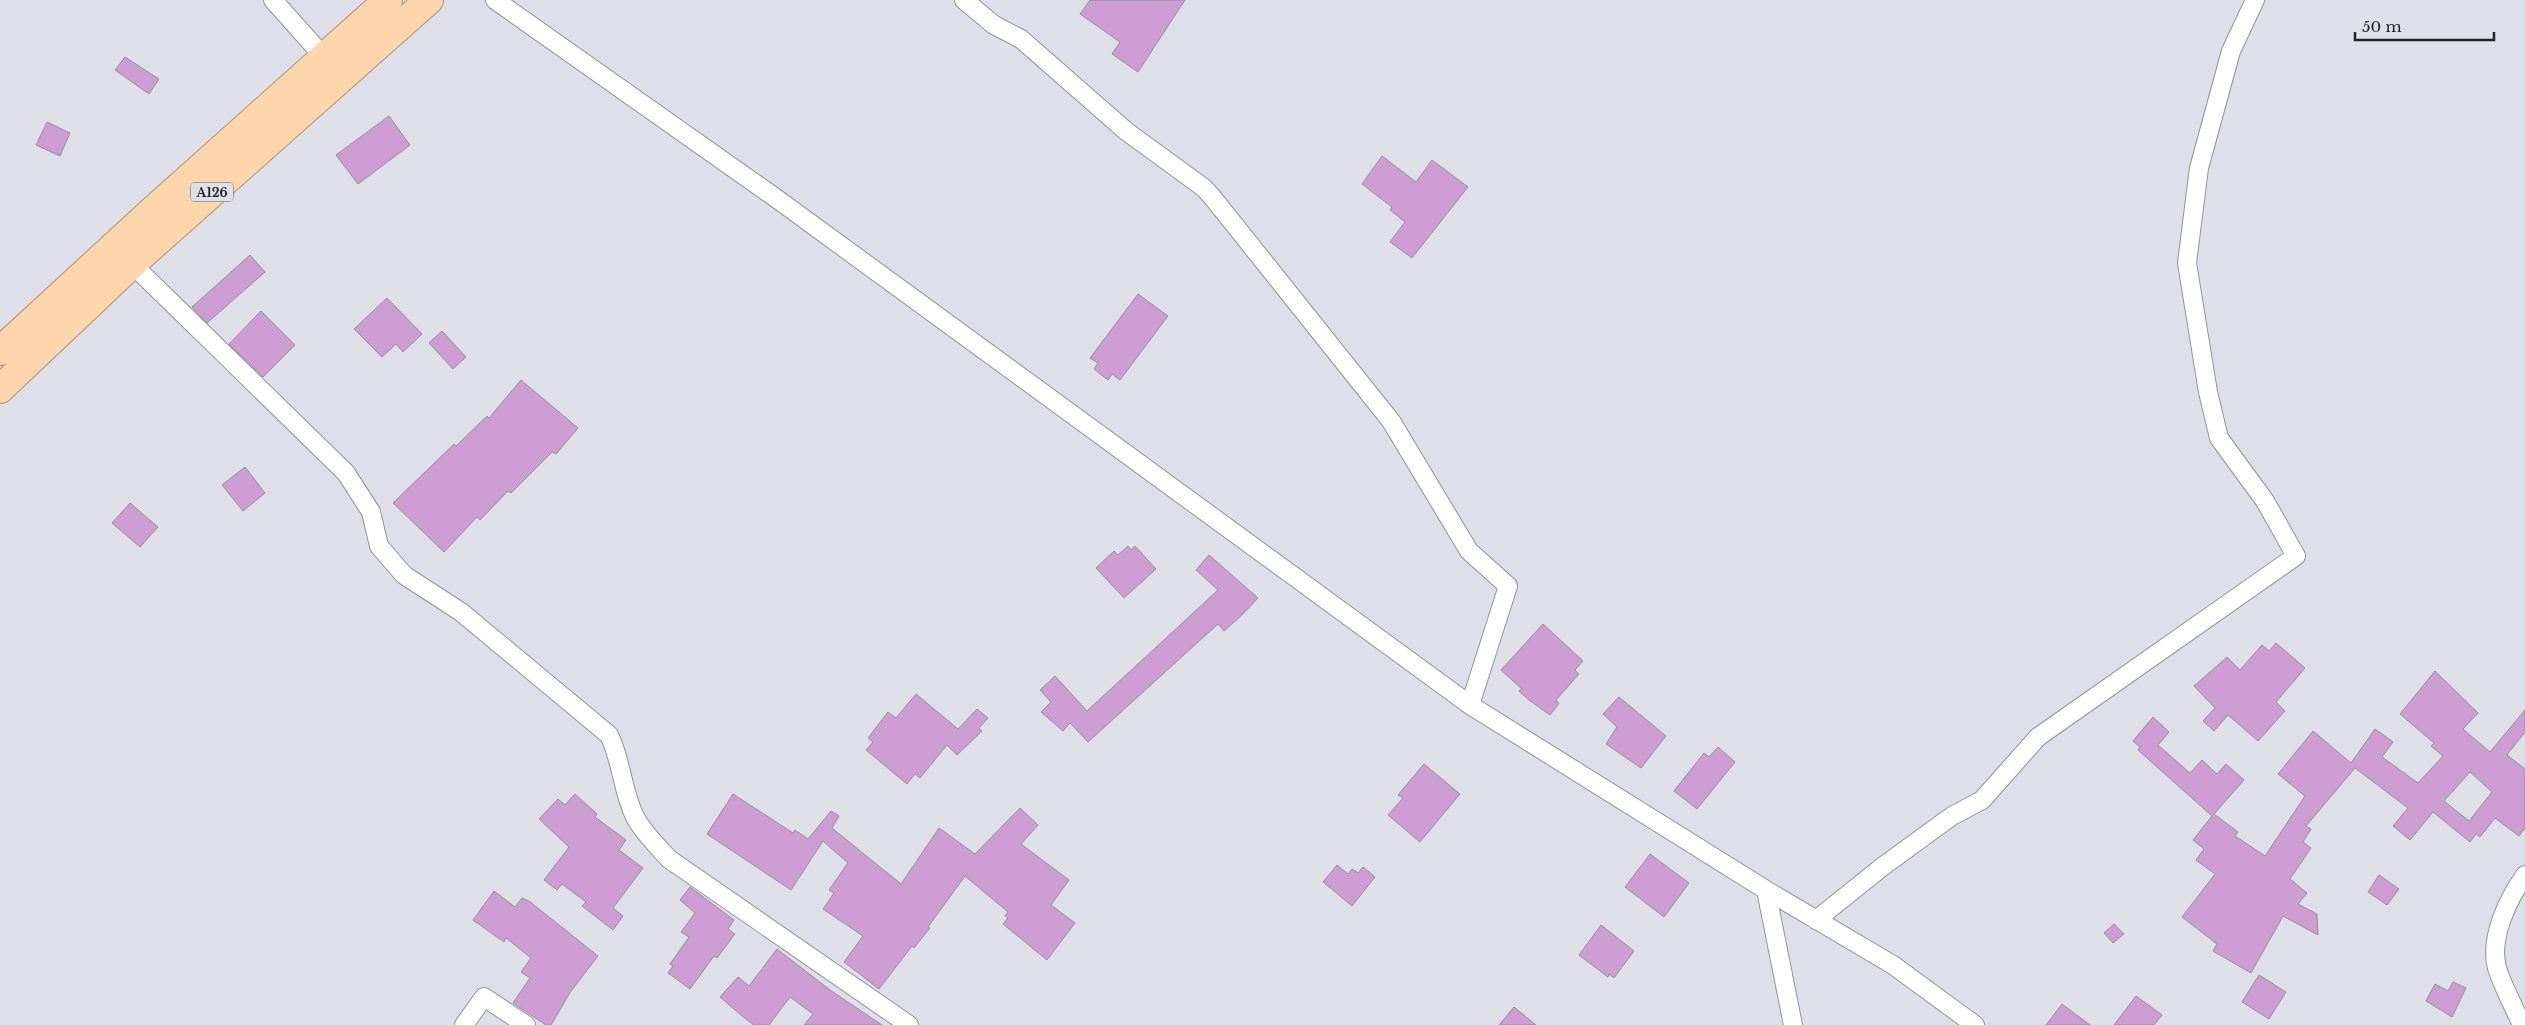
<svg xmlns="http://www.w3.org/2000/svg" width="2525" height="1025" font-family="'Libre Baskerville',serif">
<rect width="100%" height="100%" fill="#dfdfe9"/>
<path fill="#cc9cd2" stroke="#968f97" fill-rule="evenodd" d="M1090,0H1185L1138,72L1112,54L1120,42L1080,14Z
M125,57L159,79L149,94L115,70Z
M389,116L410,145L358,184L336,155Z
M47,122L70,133L60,156L36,145Z
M1382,156L1416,182L1432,160L1468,187L1412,258L1390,242L1405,222L1390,210L1392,207L1362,184Z
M250,255L265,272L207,323L192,307Z
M1138,294L1168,316L1120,380L1112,374L1108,380L1094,369L1098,363L1090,358Z
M387,298L422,334L403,352L396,344L382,357L354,329Z
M261,311L295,345L263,377L229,344Z
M442,331L466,357L453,369L429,343Z
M521,380L578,428L556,454L552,452L511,493L508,491L480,520L477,517L444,552L393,503L454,444L456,446L487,416L489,418Z
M245,467L265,493L243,511L222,485Z
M130,503L158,527L140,547L112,523Z
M1128,546L1131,550L1135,546L1156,569L1124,598L1096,568L1114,551L1118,555Z
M1209,555L1258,598L1242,615L1224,631L1218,624L1088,742L1070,723L1063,731L1041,712L1051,702L1040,690L1055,676L1087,711L1218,590L1196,570Z
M1543,624L1583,661L1575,670L1579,674L1556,700L1559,703L1550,715L1529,700L1519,691L1522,689L1501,670Z
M2276,643L2305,668L2276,702L2285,711L2258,741L2228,715L2214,731L2203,721L2215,708L2194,686L2227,657L2240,670L2262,645L2269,651Z
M2435,671L2478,713L2463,729L2490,752L2525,710V732L2507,755L2525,769V828L2519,836L2495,818L2480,837L2476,834L2470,842L2433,812L2410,840L2393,826L2408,808L2355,768L2306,826L2311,829L2303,842L2311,848L2290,879L2307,893L2298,904L2317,914L2318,935L2283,916L2251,973L2213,951L2217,944L2182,917L2215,874L2196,860L2204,849L2193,840L2212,816L2138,750L2140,747L2133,741L2153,717L2169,732L2158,745L2190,773L2202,760L2217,774L2226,764L2244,780L2214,814L2238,832L2235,836L2265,856L2305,796L2278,774L2313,731L2351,763L2375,729L2393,742L2382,757L2418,783L2443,756L2431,746L2434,743L2400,714ZM2470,772L2492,792L2469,821L2444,801Z
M916,694L958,729L977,709L988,718L979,728L982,731L957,755L947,745L920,778L915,774L907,784L866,750L873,742L868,738L888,712L896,718Z
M1619,697L1666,736L1641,768L1606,744L1617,727L1603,714Z
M1718,747L1735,762L1697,809L1674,791L1704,753L1709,757Z
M1424,764L1460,794L1420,842L1388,815L1403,798L1398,795Z
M575,794L597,814L595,817L626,840L619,850L643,868L613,908L623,916L613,930L582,906L586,902L562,884L557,890L544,880L569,847L539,819L558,799L565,805Z
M733,794L793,833L795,830L808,839L831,811L839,816L832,828L901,884L939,828L975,854L1020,808L1038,825L1021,844L1069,880L1051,905L1075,923L1047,960L1003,924L1008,918L1005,916L1008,912L965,876L928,927L930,928L914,948L912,946L879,989L844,962L863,936L823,909L834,893L829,890L848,863L823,841L791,890L707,834Z
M1650,854L1689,883L1664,917L1625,887Z
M1337,865L1348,874L1352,869L1358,873L1363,867L1375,877L1352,906L1323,882Z
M2379,875L2399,889L2387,905L2368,892Z
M690,887L734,920L728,929L735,934L717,958L714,956L690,989L668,973L673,966L670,964L689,937L681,932L695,913L680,900Z
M494,891L515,907L522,898L529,901L598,956L571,991L551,1025H546L513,1003L530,978L521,972L531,958L506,938L504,942L473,920Z
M2114,924L2124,934L2113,943L2104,933Z
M1601,925L1634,951L1614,978L1609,974L1608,977L1579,955Z
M777,949L830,990L882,1025H804L813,1014L790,997L769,1025H754L742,1016L720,997L738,977L749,986Z
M2259,975L2286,992L2269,1019L2242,1002Z
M2453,982L2466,988L2452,1017L2426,1001L2435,984L2448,991Z
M2136,996L2162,1015L2154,1025H2114Z
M2062,1004L2090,1025H2046Z
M1514,1007L1536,1025H1499Z"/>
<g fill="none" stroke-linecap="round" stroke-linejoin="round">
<g stroke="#92919b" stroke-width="20">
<path id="minor" d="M273,0L324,57
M495,0L773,196L1470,705L1766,890L1893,965L1975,1025
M964,0L994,25L1021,39L1126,131L1204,188L1213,198L1391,421L1469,551L1508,586L1470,705
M132,264L346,473L371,512L379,546L404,575L461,612L609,735C622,761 622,791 635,817C643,832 657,846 669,859L909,1025
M1766,890L1793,1025
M1816,920L1882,867L1952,816L1982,800L2038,737L2296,556L2265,501L2219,438L2208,392L2187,263L2199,168L2231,51L2255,0
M464,1025L484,997L526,1025
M2522,1025C2514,1007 2503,987 2497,968C2489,938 2508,899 2525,875"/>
</g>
<g stroke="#b19071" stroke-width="30">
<path id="trunk" d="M0,351L152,211L388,0
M0,389L132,264L429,0"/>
</g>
<use href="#minor" stroke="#fff" stroke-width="18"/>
<use href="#trunk" stroke="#fed6ae" stroke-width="28"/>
</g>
<g text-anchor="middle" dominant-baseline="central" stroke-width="4" stroke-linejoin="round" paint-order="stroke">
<rect fill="#dfdfe9" stroke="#5b5b61" stroke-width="1" x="191" y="182.5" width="42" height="19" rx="4"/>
<g font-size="12" font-weight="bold" fill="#232327">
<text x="212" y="192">A126</text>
</g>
</g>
<path d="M2355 32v8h139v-8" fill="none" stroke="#232327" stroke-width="2.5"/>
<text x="2362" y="32" font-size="15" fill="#232327" stroke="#dfdfe9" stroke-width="4" paint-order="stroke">50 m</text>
</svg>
